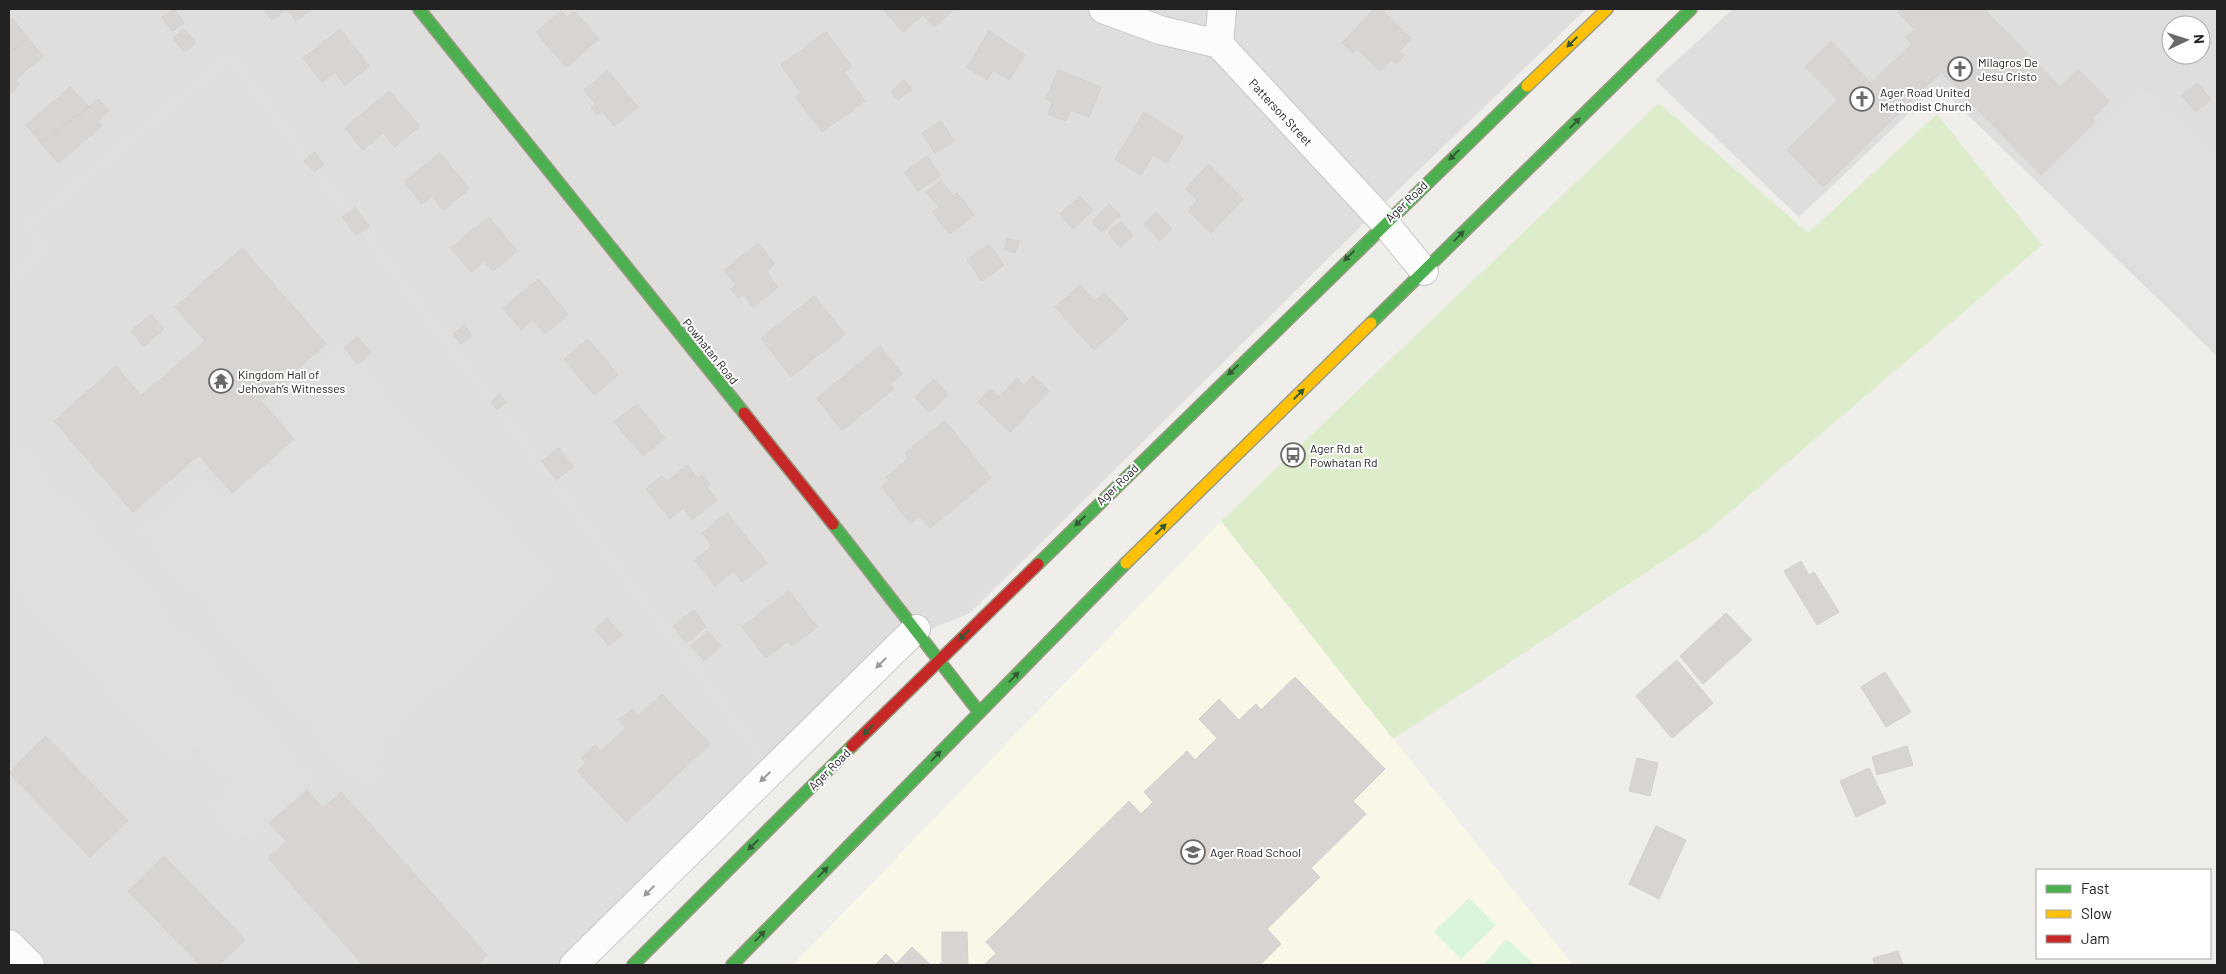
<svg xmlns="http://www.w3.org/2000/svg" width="2226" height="974" font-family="Barlow,sans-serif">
<rect width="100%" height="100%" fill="#f0eeeb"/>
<path fill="#dfdedc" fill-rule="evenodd" d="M9,9H1586L1363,224L970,613L875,652L767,763L230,57L28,225L44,250L9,285Z
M2078,9H2217V154ZM2171,25H2201V55H2171Z
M9,611L318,965H9Z"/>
<path fill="#f8f7e8" d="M1221,521L1573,965H793Z"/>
<path fill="#dededc" d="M1733,9H2079L2217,152V356L1938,86L1799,217L1655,80Z
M230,57L767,763L568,965H316L9,616V285L44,250L28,225Z"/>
<path fill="#ddeccb" d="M1659,103L1808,233L1937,114L2042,245L1703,535L1393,739L1221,521Z"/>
<path fill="#daf5da" d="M1469,898L1496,925L1461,959L1434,932Z
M1507,939L1535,965H1483Z"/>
<path fill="#e0dfde" d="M2147,90L2217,165V344L2048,182Z
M339,349L553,577L396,725L378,770L361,785L142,534L200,483L219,504L294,440L278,408Z
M20,447L310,775L244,839L211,811L230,778L198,746L174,761L9,578V458Z"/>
<path fill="#d7d4d2" stroke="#d3d0cc" d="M174,9L184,23L172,31L162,17Z
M263,9H312L296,21L286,9L272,20Z
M883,9H954L934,27L923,15L903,32Z
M1374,9H1381L1411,38L1399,51L1404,56L1396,64L1391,59L1380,71L1357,49L1353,53L1342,43Z
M1902,9H1984L2060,87L2078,69L2109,101L2091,118L2095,122L2041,175L1941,72L1823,187L1787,150L1838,100L1805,67L1831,41L1871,83L1912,44L1906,37L1915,29L1898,12Z
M561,11L567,17L574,11L599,39L566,67L536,32Z
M12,18L28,38L9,53V21Z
M183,29L196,43L184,52L173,38Z
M340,29L369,66L345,86L335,72L322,82L303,58Z
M989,31L1025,55L1009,80L993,70L987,80L967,67Z
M826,32L852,67L844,72L865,101L822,132L796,97L801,93L781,65Z
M28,38L43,56L15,80L20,85L9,96V53Z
M1058,70L1101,87L1089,117L1071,110L1066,121L1048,114L1053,102L1046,99Z
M608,71L638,107L614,126L602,111L597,115L591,108L595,104L584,90Z
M904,80L912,89L898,100L891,92Z
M2197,83L2211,99L2196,112L2182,96Z
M70,87L89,107L41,143L26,125Z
M389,91L420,126L395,147L383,133L363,150L345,128Z
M98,99L109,111L97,121L102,126L58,163L41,143Z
M1144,112L1183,137L1167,163L1153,155L1141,175L1115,159Z
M941,121L954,141L935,153L922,133Z
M314,152L324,164L315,172L304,161Z
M440,153L469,189L444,210L432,196L422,204L404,182Z
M927,156L940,176L918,191L905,172Z
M1209,164L1243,199L1211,233L1188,211L1198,200L1186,189Z
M941,181L953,196L957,193L974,215L950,234L932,212L939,207L927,192Z
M1080,196L1093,210L1073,229L1060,214Z
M1109,204L1120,215L1102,232L1092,222Z
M355,207L369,226L356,235L342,217Z
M1156,212L1172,229L1160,241L1144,224Z
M489,217L517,251L493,271L484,261L471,272L451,248Z
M1121,222L1133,236L1120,247L1108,232Z
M1007,238L1019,241L1015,253L1004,249Z
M758,243L775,264L766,272L778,287L753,307L743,294L738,298L731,289L736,285L724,270Z
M989,244L1004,265L982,281L967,260Z
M242,248L326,344L261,401L294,439L232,493L199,455L133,512L54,421L116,366L141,396L205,341L175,307Z
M538,279L568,314L545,334L532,320L521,330L503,308Z
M1080,285L1094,301L1104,293L1128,319L1094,350L1055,307Z
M814,296L845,334L791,377L761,338Z
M151,314L164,329L144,346L131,331Z
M464,325L472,336L461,344L453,334Z
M357,337L371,352L358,364L344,348Z
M588,339L618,375L594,395L564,359Z
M880,346L902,374L889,384L894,389L842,430L817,398Z
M1033,376L1049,391L1010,432L978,402L990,389L999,397L1017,378L1024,385Z
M934,379L948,395L929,412L915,397Z
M500,394L506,402L497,410L491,402Z
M637,404L665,438L643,456L614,422Z
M945,421L991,478L930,528L919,516L910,523L882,487L890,481L886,477L909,458L905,453Z
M559,448L573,467L556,480L542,461Z
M687,465L698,478L702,475L710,484L706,487L717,500L692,520L683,508L670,519L646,489L662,476L667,482Z
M727,513L767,563L742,582L733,571L715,586L695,560L712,546L702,533Z
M1801,561L1809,575L1814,572L1839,612L1817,625L1784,571Z
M789,591L817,627L792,646L788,641L766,658L742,627Z
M694,610L706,627L686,643L673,626Z
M1726,613L1752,640L1703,684L1680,656Z
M607,618L622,635L609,646L595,629Z
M708,631L721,646L704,661L691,646Z
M1677,660L1713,703L1672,738L1636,696Z
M1885,672L1911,712L1886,727L1861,687Z
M1295,677L1385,769L1353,801L1366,814L1311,868L1320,877L1267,929L1281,944L1260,965H984L996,953L986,942L1129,801L1141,814L1153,802L1144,792L1187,751L1195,760L1217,738L1199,719L1219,699L1239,720L1256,704L1261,710Z
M662,694L710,744L626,822L578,771L586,763L581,758L595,745L600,752L626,728L618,720L632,709L638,716Z
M46,736L128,821L90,857L9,773Z
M1907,746L1913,765L1877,775L1872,757Z
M1637,758L1658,763L1650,796L1629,791Z
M1869,768L1886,803L1856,817L1840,781Z
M307,790L323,808L341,792L487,955L476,965H363L268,858L287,841L270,823Z
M1656,826L1686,840L1659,899L1629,884Z
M164,856L245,940L219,965H200L128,891Z
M942,932H967L968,965H938L942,962Z
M912,947L931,965H875L886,954L896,964Z
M1898,951L1903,965H1875L1873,958Z"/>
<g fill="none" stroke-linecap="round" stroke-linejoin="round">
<g stroke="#c9c8c7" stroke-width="30">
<path id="street" d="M1103,9L1160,30L1219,44L1384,222L1424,271
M1219,44L1222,9
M9,944L30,965
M574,965L916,629"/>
</g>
<g stroke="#999a82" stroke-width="14">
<path id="fast" d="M419,9L744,413
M1371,323L1691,9
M833,524L979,712
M1038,564L1527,86
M633,965L852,746
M732,965L1126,563"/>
</g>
<g stroke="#999a82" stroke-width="14">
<path id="slow" d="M1527,86L1607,9
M1126,563L1371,323"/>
</g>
<g stroke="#999a82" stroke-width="14">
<path id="jam" d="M744,413L833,524
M852,746L1038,564"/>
</g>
<use href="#street" stroke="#fdfcfc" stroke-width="28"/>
<use href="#fast" stroke="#4caf50" stroke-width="11"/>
<use href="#slow" stroke="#ffc107" stroke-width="11"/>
<use href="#jam" stroke="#c62828" stroke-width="11"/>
</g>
<defs><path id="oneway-solid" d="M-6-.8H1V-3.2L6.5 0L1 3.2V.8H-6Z" transform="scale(1.25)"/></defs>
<g fill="#335a34">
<use href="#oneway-solid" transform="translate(1572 42) rotate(136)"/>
<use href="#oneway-solid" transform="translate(1575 123) rotate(-45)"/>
<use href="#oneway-solid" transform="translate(1454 155) rotate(136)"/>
<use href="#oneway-solid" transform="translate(1459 236) rotate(-45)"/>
<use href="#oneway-solid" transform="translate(1349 256) rotate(136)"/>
<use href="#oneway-solid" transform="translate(1233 370) rotate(136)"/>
<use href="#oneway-solid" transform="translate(1299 394) rotate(-45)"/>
<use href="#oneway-solid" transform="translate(1080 521) rotate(136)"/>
<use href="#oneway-solid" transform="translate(1161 529) rotate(-44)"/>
<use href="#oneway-solid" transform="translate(964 635) rotate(136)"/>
<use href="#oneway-solid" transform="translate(1014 677) rotate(-46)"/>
<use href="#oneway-solid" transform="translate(868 730) rotate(135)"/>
<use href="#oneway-solid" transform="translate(936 756) rotate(-46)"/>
<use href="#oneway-solid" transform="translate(753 845) rotate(135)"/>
<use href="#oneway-solid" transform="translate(823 872) rotate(-46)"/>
<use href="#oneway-solid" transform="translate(760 936) rotate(-46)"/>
</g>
<g fill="#9a9a9a">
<use href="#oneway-solid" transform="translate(881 663) rotate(136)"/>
<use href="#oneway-solid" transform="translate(765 777) rotate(136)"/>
<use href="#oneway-solid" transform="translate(649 891) rotate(136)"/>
</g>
<defs>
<g id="church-ring" transform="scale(1.25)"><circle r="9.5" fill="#fff" stroke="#6a6968" stroke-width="1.5"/><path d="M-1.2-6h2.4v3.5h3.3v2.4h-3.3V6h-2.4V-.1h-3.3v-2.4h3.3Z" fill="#6a6968"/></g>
<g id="temple-ring" transform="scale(1.25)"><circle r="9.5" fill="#fff" stroke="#6a6968" stroke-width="1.5"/><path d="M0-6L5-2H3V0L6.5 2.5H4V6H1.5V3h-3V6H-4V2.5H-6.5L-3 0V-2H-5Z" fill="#6a6968"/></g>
<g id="bus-ring" transform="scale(1.25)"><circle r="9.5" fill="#fff" stroke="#6a6968" stroke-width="1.5"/><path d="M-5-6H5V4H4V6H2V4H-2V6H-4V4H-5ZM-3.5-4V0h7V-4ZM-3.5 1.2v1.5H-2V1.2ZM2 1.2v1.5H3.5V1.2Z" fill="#6a6968"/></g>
<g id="school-ring" transform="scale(1.25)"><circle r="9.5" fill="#fff" stroke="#6a6968" stroke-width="1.5"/><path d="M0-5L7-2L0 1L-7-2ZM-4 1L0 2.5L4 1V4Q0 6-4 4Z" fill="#6a6968"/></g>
</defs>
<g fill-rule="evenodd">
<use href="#church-ring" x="1960" y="69"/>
<use href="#church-ring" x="1862" y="99"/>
<use href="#temple-ring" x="221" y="381"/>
<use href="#bus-ring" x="1293" y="455"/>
<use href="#school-ring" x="1193" y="852"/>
</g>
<g text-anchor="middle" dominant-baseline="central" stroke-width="4" stroke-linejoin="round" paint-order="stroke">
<g font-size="12" fill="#222" stroke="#fff" text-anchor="start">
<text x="1978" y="62">Milagros De<tspan x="1978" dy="14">Jesu Cristo</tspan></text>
<text x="1880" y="92">Ager Road United<tspan x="1880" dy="14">Methodist Church</tspan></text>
<text x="238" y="374">Kingdom Hall of<tspan x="238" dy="14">Jehovah’s Witnesses</tspan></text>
<text x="1310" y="448">Ager Rd at<tspan x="1310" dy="14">Powhatan Rd</tspan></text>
<text x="1210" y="852">Ager Road School</text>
</g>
<g font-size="12" fill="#222" stroke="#fff">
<text transform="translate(1281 112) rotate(47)">Patterson Street</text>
<text transform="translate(1406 201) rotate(-44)">Ager Road</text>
<text transform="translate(711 351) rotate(51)">Powhatan Road</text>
<text transform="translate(1117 484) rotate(-44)">Ager Road</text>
<text transform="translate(829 769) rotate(-45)">Ager Road</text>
</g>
</g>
<rect width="2226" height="974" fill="none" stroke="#222222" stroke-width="20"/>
<rect x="2036" y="869" width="175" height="90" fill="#ffffff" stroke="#a7a7a7"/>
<rect x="2046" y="885" width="25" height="8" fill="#4caf50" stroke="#a7a7a7"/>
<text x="2081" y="894" font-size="15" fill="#222222">Fast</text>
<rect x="2046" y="910" width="25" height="8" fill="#ffc107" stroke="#a7a7a7"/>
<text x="2081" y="919" font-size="15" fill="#222222">Slow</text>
<rect x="2046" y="935" width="25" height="8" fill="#c62828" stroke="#a7a7a7"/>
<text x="2081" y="944" font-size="15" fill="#222222">Jam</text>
<g transform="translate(2186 40) rotate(86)"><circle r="24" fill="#ffffff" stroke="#a7a7a7"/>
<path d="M0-4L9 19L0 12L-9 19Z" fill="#6a6968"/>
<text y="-8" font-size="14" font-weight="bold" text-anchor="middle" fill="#222222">N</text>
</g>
</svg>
